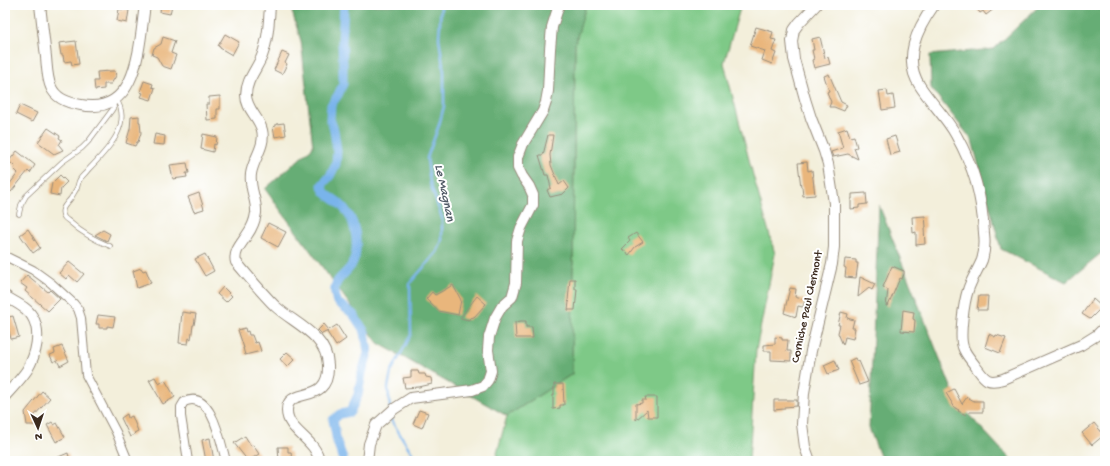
<svg xmlns="http://www.w3.org/2000/svg" width="1110" height="466" font-family="'Gochi Hand',sans-serif">
<rect width="100%" height="100%" fill="#fff"/>
<filter id="ink" filterUnits="userSpaceOnUse"><feTurbulence type="fractalNoise" baseFrequency=".025" numOctaves="2"/><feDisplacementMap in="SourceGraphic" scale="8" xChannelSelector="R" yChannelSelector="G"/><feConvolveMatrix kernelMatrix="1 2 1 2 8 2 1 2 1" color-interpolation-filters="sRGB"/></filter>
<filter id="wash" filterUnits="userSpaceOnUse"><feTurbulence type="fractalNoise" baseFrequency=".012" numOctaves="4" result="noise"/><feDisplacementMap in="SourceGraphic" scale="16" xChannelSelector="R" yChannelSelector="G"/><feGaussianBlur stdDeviation="0.9" result="paint"/><feColorMatrix in="noise" values="0 0 0 0 0 0 0 0 0 0 0 0 0 0 0 0 0 1.4 0 .05"/><feComposite in="paint" operator="in"/></filter>
<g filter="url(#wash)">
<rect width="100%" height="100%" fill="#f3efdb"/>
<path fill="#7ec987" stroke="#5c7a52" d="M586,5H741L724,63L753,175L775,254L756,350L749,461H495L507,416L572,374L575,44Z"/>
<path fill="#66ad74" stroke="#506c49" d="M290,5H586L575,44L572,374L507,416L378,343L265,189L313,147L301,41Z
M1040,5H1105V250L1066,282L1001,249L972,140L931,88L930,55L994,49Z
M879,205L957,402L1012,461H882L869,428Z"/>
<g fill="none" stroke-linecap="round" stroke-linejoin="round">
<path stroke="#79b4eb" stroke-width="2.5" d="M390,408L388,388L391,372L411,335L410,283L437,252L442,241V218L430,183L427,158L439,125L444,106V72L439,38L441,5
M391,415V420L417,461"/>
<path stroke="#79b4eb" stroke-width="9" d="M343,461V458L337,442L333,420L340,414L350,412L358,395L362,373L368,353L365,332L353,314L337,302C336,298 334,293 335,289C335,278 348,273 352,264C357,254 357,242 355,231C353,220 346,209 338,202C331,197 323,194 322,185L330,176L336,164L337,151L334,130L330,119L331,105L338,95L343,84V63L342,41L344,5"/>
</g>
<g id="blocks">
<path fill="#e9b67b" d="M161,5H172L170,14L160,12Z
M974,5H999L986,15L983,11L980,13Z
M119,9L129,10L127,23L117,21Z
M756,27L773,32L771,39L776,40L772,51L776,53L772,64L762,60L765,51L750,46Z
M225,34L239,42L232,55L220,48V47L218,46Z
M163,37L175,41L171,53L176,55L171,69L162,66L157,57L152,55L154,48L161,44Z
M820,37L825,58L828,57L830,64L814,68L812,60L814,59L812,50H814L812,39Z
M76,41L79,64L72,65L71,61L64,62L63,55H61L59,43Z
M282,52L289,55L285,63L287,64L282,74L274,70Z
M111,71H115L116,76L111,84H104V89L95,90L94,81H98L97,72Z
M829,74L841,102L847,105L844,111L834,107H829L831,102L827,92L829,91L824,76Z
M144,81L153,84L152,87L155,88L151,100L141,97L143,93L140,92Z
M887,90L888,96L893,95L895,108L882,110L879,91Z
M220,96V109H217V119L207,120L206,104H209V97Z
M20,105L37,113L32,122L16,114Z
M139,116V122H140L141,133L138,142H137L135,146L126,143L130,129L131,117Z
M284,123L286,135L275,137L273,127L276,126V124Z
M48,128L60,136L59,138L62,140L59,145L63,150L54,154L38,142Z
M847,128L850,137L854,136L857,147L854,148L858,159L848,154L833,157L831,152L843,148L838,131Z
M155,134L165,136L164,145L153,144Z
M203,134L217,137L216,145L214,144L213,152L201,149Z
M548,135H553L550,155L551,165L559,185L564,181L569,188L563,194L550,197L547,190L551,188L548,175H545L539,155H543Z
M895,136L900,152L890,155L886,139Z
M17,151L35,165L30,173L28,171L11,192L6,189L18,173L14,169L15,167L9,161Z
M807,162L808,171L812,170L815,195L803,196L802,187H801L798,163Z
M187,163L189,173H186L187,177L173,179L170,165Z
M60,175L67,182L61,188L60,196L50,194L52,183Z
M199,193L204,209L194,212L188,197Z
M866,193L867,204L859,205V208L851,209V199H852V194Z
M925,216L926,227L924,228L925,244L916,245V232L913,233L912,217Z
M268,223L286,232L278,247L261,238Z
M28,229L40,248L33,253L20,235Z
M103,230L110,234L107,241L95,235Z
M636,233L643,242L635,247L629,255L622,249L630,241L628,238Z
M205,254L214,271L205,276L195,259Z
M845,259L856,260V263H858L856,278L845,277L846,268L844,267Z
M69,262L84,274L77,282L69,275L66,279L59,273Z
M892,266L904,271V274L902,279L900,278L888,306H886L888,290L883,287Z
M141,268L143,271L146,270L151,283L137,288L133,271Z
M27,275L48,292L50,290L60,299L48,311L25,291L27,288L20,283Z
M860,277L875,284L872,290L869,288L858,297Z
M570,279H575V289H577L575,310H568L569,302L568,301Z
M453,285L461,300L458,315L438,311L426,299L432,292L435,295Z
M223,287L232,296L226,302L217,294Z
M790,288L796,289L795,297L805,300L803,307L798,306L796,317L784,313Z
M477,296L486,304L474,317L470,318L469,320L460,318Z
M979,296H988L987,310H977Z
M1093,299L1102,307L1090,319L1082,314Z
M903,310L914,312L913,319L915,320L914,332L901,331Z
M182,312L196,314L194,325H193L191,339L189,338L188,344L179,343Z
M841,312L848,314L847,318L854,320L852,328H855L853,339L845,337L843,345L838,333L840,325H838Z
M98,315L115,317L113,327L107,326V328H99V324H96Z
M13,316L19,337L11,339L9,331H5V318Z
M521,321H526V327H532L533,338H516L515,322Z
M324,324L329,330L337,325L346,339L336,346L327,332L328,331L322,334L318,330Z
M245,328L246,332L248,331L249,335H252L255,343L258,342L261,351L245,355L243,348H244L238,330Z
M989,334L995,337L996,335L1006,338L1000,353L985,347Z
M775,337L782,338V340H788L787,351H791V361L771,360V351H764V345L775,344Z
M62,346L69,361L60,366L57,360L53,362L50,355L55,353L54,349Z
M287,352L295,359L287,367L280,359Z
M855,358L857,362L859,361L868,382L859,385L849,361Z
M835,360L839,370L828,374L824,365Z
M411,371H418L419,374H425L426,377L431,378L432,384L419,387L405,388L403,378L411,377Z
M155,377L159,384L165,380L175,397L163,404L149,380Z
M554,384H563L564,405H560V408L553,409V395H554Z
M954,389L962,404L967,397L974,401H983V412H969L966,415L958,411L959,410L955,408L946,393Z
M42,391L50,398L34,416L36,425H27L25,412Z
M645,397H657V417H648L647,410L636,420V404L642,403V400H646Z
M774,400H797V406L784,407V409L774,410Z
M419,410L428,413L422,428L413,424Z
M127,414L128,418L132,416L138,431L134,433L135,434L130,437L121,418Z
M52,422L54,425L57,423L65,437L56,442L47,425Z
M1094,423L1104,435L1092,445L1082,433Z
M245,436L251,446L253,445L259,454L248,461L234,443Z
M210,438L214,461H206L202,440Z
M278,447H288V452H291L292,461H279Z
M68,453L70,461H49Z"/>
</g>
</g>
<g filter="url(#ink)">
<use href="#blocks" fill-opacity="0" stroke="#978c7c" stroke-width="1"/>
<g fill="none" stroke-linecap="round" stroke-linejoin="round">
<g stroke="#978c7c" stroke-width="5.5">
<path id="service" d="M19,214L21,205L26,196L62,162L82,148L88,142L112,110L114,107L113,101
M110,246C95,240 83,234 71,223C69,221 65,219 64,217C59,209 67,204 71,198C73,195 75,191 77,188C78,185 78,182 80,179C82,176 86,173 88,170C105,152 134,125 116,99"/>
</g>
<g stroke="#978c7c" stroke-width="10">
<path id="minor" d="M5,256L33,270L51,283L74,304L78,309L81,318L86,375L116,432L128,461
M188,461L181,416V407L184,402C212,388 221,444 226,461"/>
</g>
<g stroke="#978c7c" stroke-width="12">
<path id="tertiary" d="M40,5C42,22 44,40 46,57C47,67 47,78 51,87C56,99 68,103 81,105C139,116 139,44 145,5
M270,5C269,22 268,40 262,56C257,69 246,80 246,95C246,109 259,117 262,130C266,146 253,159 251,174C249,188 257,200 256,213C255,221 252,228 247,235C242,243 233,252 236,262C249,277 261,292 275,306C293,323 327,335 328,365C330,407 286,385 287,411C287,431 317,440 319,461
M934,5C917,29 902,59 920,86C931,103 946,117 956,135C974,167 982,197 984,233C985,242 985,251 982,260C978,270 971,280 968,290C964,302 959,336 963,347C965,354 972,361 976,367C985,379 987,384 1003,379L1081,345L1097,335L1105,327
M5,296C14,302 27,307 32,316C42,332 36,355 27,370C21,379 13,387 5,396
M367,461L369,444L376,425L394,409L411,398L472,390L483,386L488,380L491,371L488,350L489,337L495,318L502,306L512,297L516,283L517,241L521,228L533,205V195L529,186L522,176L518,168V157L523,144L543,111L546,102L548,91L550,49L552,27L559,5
M810,461L805,447L802,424L804,393L811,351L832,264L834,247V203L828,164L824,151L811,118L805,99L794,59L792,41L794,30L799,23L816,5"/>
</g>
<use href="#service" stroke="#fff" stroke-width="4"/>
<use href="#minor" stroke="#fff" stroke-width="8"/>
<use href="#tertiary" stroke="#fff" stroke-width="10"/>
</g>
</g>
<g text-anchor="middle" dominant-baseline="central" stroke-width="4" stroke-linejoin="round" paint-order="stroke">
<g font-size="12" fill="#3b2a1e" stroke="#fff">
<text transform="translate(808 307) rotate(-78)">Corniche Paul Clermont</text>
</g>
<g font-size="13" font-style="italic" fill="#515a66" stroke="#fff">
<text transform="translate(444 193) rotate(78)">Le Magnan</text>
</g>
</g>
<rect width="1110" height="466" fill="none" stroke="#fff" stroke-width="20"/>
<g transform="translate(38 428) rotate(177)" stroke="#ffffff" stroke-width="3" paint-order="stroke">
<path d="M0-3L7 15L0 10L-7 15Z" fill="#3b2a1e"/>
<text y="-6" font-size="11" font-weight="bold" text-anchor="middle" fill="#3b2a1e">N</text>
</g>
</svg>
